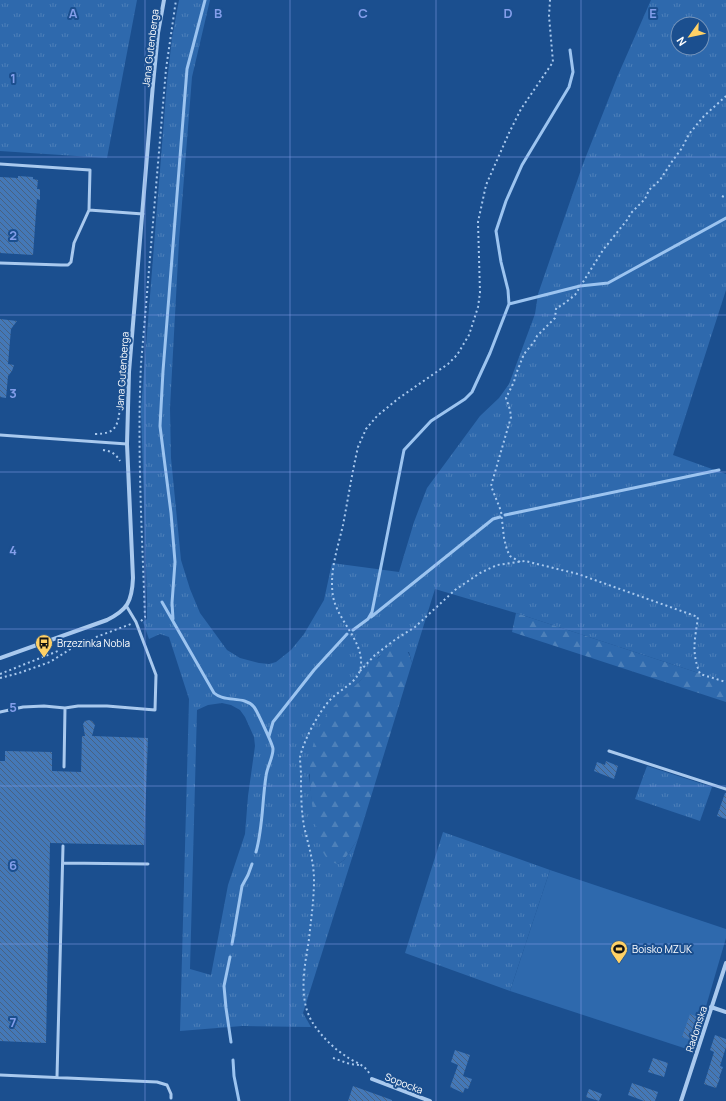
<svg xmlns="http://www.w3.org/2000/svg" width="726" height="1101" font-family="Manrope,sans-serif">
<defs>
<pattern id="grass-tufts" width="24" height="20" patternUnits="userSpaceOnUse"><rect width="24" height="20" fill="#2e69ad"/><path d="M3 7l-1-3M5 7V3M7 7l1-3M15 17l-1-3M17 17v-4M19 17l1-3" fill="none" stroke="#4d80b9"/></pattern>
<pattern id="forest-firs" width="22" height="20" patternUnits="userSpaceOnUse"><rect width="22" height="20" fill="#2e69ad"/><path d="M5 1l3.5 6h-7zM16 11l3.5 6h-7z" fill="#4d80b9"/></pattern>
<pattern id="building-back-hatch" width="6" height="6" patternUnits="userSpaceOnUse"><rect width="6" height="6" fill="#4478b7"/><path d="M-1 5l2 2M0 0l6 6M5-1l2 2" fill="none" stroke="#486282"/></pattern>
</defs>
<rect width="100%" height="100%" fill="#1b4f8f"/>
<path fill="url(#grass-tufts)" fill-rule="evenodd" d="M0,0H137L107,158L0,151Z
M179,0H210L192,77L179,241L170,408L171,458L181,560L190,589L200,613L227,650L240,658L259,663L269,664L276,662L291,650L304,634L324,600L332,563L399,572L414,522L427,488L480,416L499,398L509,384L535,314L538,294L583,164L618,75L651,0H726V290L673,455L726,474V682L516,613L435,589L412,663L409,652L379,656L371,669L359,682L309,775L312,800L317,829L338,864L344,860L358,839L303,1013L311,1027L242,1026L180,1031L189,699L169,637L160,634L149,639L143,622L147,619V599L141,409L167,82L172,38ZM678,24H702V48H678ZM222,703L231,705L240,710L245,717L254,737L255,746L248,796L245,834L228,885L211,975L190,969L197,710L208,705Z
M647,766L712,787L700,821L635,799Z
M443,832L550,870L510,991L405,953Z"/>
<path fill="url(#forest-firs)" d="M516,613L726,682V702L512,632Z
M391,648C406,647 408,649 412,663L358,839L344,860L338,864C322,861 320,844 317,831C309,794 303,749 326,716C335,703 347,694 358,683C366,675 371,665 379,657C382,653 387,651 391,648Z"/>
<path fill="#2e69ad" d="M550,870L726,929V938L693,1051L510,991Z"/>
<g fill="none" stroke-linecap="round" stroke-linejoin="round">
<path stroke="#9cc4f0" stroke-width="3" d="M509,304L508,290L501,262L496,231L506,201L522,165L569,87L573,72L570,50
M505,515L719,470
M162,602L214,693C225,703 244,695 254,707C257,711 273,745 273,749C273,758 267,767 266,776C262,802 263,827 256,852
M371,617L493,519L500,517
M173,619L172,603L175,562L171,513L160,426L163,371L187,69L205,0
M353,630L368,619L372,612L404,450L431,421L465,399L472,392L490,353L509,304L580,286L608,283L726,218
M269,736L273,722L314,670L347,634
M232,944L242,886L248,875L252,864
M230,957L224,986L226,1008L231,1042
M233,1060L234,1076L239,1101"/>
</g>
<path fill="url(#building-back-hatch)" d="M18,176L33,177V179L38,180L37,189H40V200L37,199L33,255L0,253V177L18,178Z
M0,319L17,321L11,329L8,364L14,365L12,371L8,376L6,398L0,397Z
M89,720L92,721L95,725L92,736L148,738L144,845L50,843L46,1043L0,1041V761H5V751L52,752V771L81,772L82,736H85L83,724L85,721Z
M606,761L618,766L614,779L594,771L597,762L605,765Z
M725,793H726V819L717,816Z
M690,1014L701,1018L694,1041L682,1037Z
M715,1035L726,1039V1047L720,1066L723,1067L719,1078H720L716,1088L704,1084L714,1052L710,1050Z
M455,1050L470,1055L463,1076L472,1079L468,1089L465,1088L463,1093L450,1087L458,1065L451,1062Z
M653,1058L668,1063L664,1077L648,1072Z
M632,1083L658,1092L655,1101H644L628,1095Z
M353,1086L392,1100V1101H348Z
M589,1089L602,1094L599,1101L586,1097Z"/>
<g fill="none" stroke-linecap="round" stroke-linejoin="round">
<path stroke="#a9c9ee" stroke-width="2" stroke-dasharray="2 3" stroke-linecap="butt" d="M722,196L726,198
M95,434C116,434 118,426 120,407
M103,450C111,451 116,454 120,461
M520,562L510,556L507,550L504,538L501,511L491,486L511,417L510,410L506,398L514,382L516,374L524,354L534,342L537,336L555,318L556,309L557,307L561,306L575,295L603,250L627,220L631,213L645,199L649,190L660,180L673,160L682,148L689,134L704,116L726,96
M141,621L145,617C142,533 137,448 141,364L166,69L176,0
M360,671L375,655L396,639L415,627L455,590L480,573L497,565L525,561L578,574L698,617C695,640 691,651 700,674L726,682
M0,674L58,651
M0,678L19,673L50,662L80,643L131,624
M333,1058L350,1064L359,1065
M369,1073C365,1065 354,1062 347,1057C333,1048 319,1034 311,1020C298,995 305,965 309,939C311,919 314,900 314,880C314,862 308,844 304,826C301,809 301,791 301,775C301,769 300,763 300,757C304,740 318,713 330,700C341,688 360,682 361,665C363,640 337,620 333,596C329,572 338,547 343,525C348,499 352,473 358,447L366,429L377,416L399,398L448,364L457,355L469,335L478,307L480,293L478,222L486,185L509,133L521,109L553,62L549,16L550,0"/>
<path stroke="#a9c9ee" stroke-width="3" d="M0,164L90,170L89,210L143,214
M0,263L61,265H68L71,262L74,243L89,210
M0,435L127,444
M0,712L23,707L44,706L65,708L78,706H107L155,710L156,675L136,622L127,607
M609,751L726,789
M64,767L65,708
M63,863L148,864
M0,1075L157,1082L167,1085L171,1094V1098
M57,1077L63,846"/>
<path stroke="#a9c9ee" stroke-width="4" d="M0,658L107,620C127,610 132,602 133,578L127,444L129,372L153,84L158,33L164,0
M711,1007L726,1012
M372,1079L430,1101
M681,1101L726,963"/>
</g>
<path fill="none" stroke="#839eea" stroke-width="1" stroke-opacity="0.55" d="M145,0V1101M290,0V1101M436,0V1101M581,0V1101M0,157H726M0,315H726M0,472H726M0,629H726M0,786H726M0,944H726"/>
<defs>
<g id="bus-pin" transform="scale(0.9)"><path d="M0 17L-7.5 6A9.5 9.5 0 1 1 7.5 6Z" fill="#ffd166" stroke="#1b4f8f"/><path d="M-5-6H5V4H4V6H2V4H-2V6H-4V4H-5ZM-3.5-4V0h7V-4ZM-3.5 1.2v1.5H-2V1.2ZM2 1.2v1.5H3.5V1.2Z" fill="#111"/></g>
<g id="stadium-pin" transform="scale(0.9)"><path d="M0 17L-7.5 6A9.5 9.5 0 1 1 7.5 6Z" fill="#ffd166" stroke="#1b4f8f"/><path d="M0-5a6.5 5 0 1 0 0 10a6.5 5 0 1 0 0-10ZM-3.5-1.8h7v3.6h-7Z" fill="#111"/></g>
</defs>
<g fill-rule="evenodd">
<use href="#bus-pin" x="44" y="643"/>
<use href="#stadium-pin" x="619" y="949"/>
</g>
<g text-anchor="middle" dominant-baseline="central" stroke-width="4" stroke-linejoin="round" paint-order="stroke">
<g font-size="10" fill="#fff" stroke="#1b4f8f">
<text transform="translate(150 48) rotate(-83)">Jana Gutenberga</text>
<text transform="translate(122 371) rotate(-86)">Jana Gutenberga</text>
<text transform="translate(696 1029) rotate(-72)">Radomska</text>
<text transform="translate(404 1083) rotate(21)">Sopocka</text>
</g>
<g font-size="10" fill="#fff" stroke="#1b4f8f" text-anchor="start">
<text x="57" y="643">Brzezinka Nobla</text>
<text x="632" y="949">Boisko MZUK</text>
</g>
</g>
<g font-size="13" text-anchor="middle" font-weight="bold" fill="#839eea" stroke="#1b4f8f" stroke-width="4" stroke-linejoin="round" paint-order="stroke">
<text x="73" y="18">A</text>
<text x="218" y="18">B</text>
<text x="363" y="18">C</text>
<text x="508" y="18">D</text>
<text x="653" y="18">E</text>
<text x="13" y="83">1</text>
<text x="13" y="240">2</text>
<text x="13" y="398">3</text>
<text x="13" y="555">4</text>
<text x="13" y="712">5</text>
<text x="13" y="870">6</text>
<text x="13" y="1027">7</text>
</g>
<g transform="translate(690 36) rotate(237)"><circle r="19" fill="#1b4f8f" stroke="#7695bc"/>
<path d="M0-3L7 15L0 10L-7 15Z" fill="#ffd166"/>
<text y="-6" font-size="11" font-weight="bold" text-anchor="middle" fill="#ffffff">N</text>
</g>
</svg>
